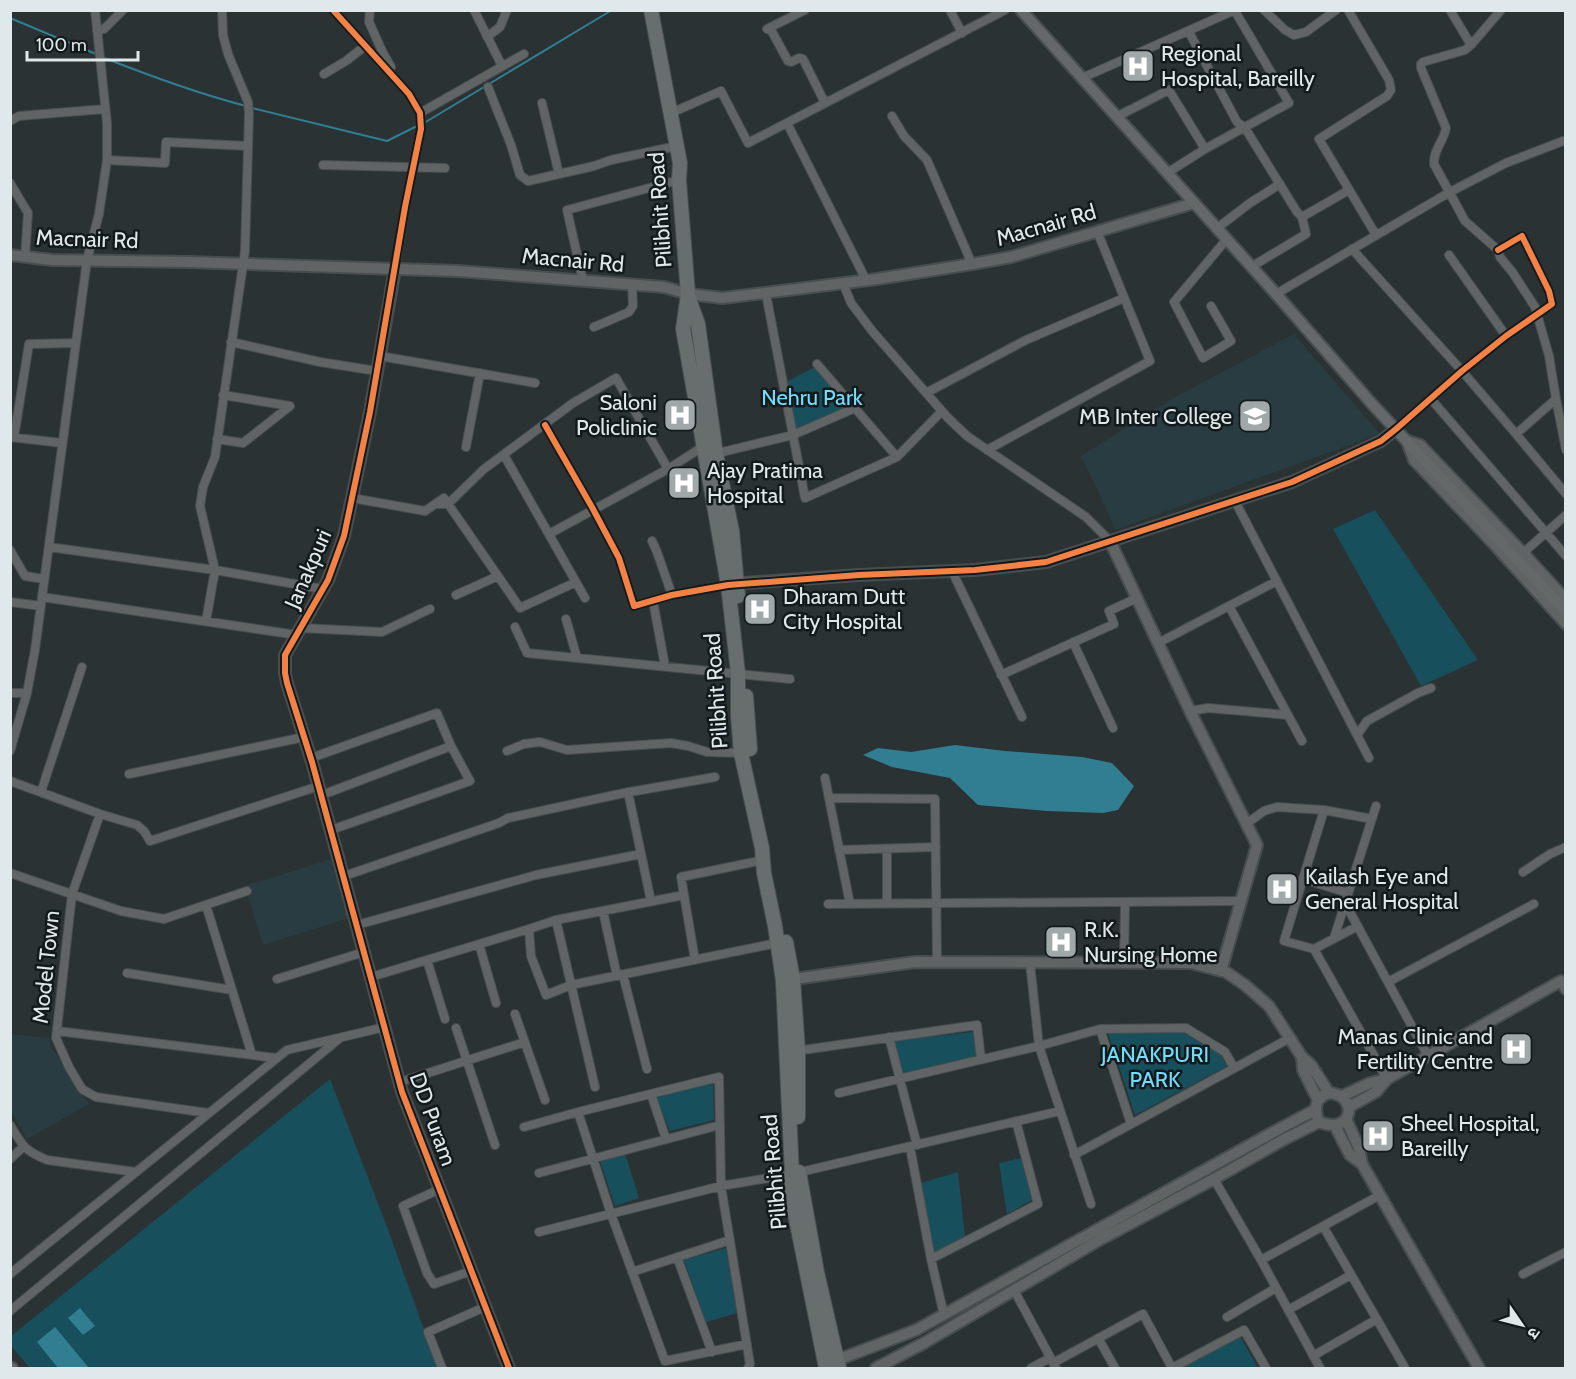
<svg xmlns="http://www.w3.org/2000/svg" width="1576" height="1379" font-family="Cabin,'Noto Sans Devanagari',sans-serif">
<rect width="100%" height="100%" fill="#2a3234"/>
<path fill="#283c42" d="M1294,334L1380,434L1115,530L1100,495L1081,456L1173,398Z
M331,859L349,918L263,945L245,886Z
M10,1034L50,1038V1045L89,1104L27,1139L11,1111Z"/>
<path fill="#184f5c" d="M815,367L850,407L794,432L786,382Z
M1375,510L1478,660L1421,686L1333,529Z
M1177,1031L1190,1035L1219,1053L1227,1066L1135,1115L1108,1033Z
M973,1032L978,1057L901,1075L894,1041Z
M330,1079L387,1227L438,1368H30L11,1346L10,1337Z
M713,1081L714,1120L670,1131L655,1095Z
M625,1153L639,1198L615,1206L600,1161Z
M1021,1158L1032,1200L1007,1214L999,1163Z
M958,1172L965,1237L934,1252L921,1183Z
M726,1248L737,1313L706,1322L684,1260Z
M1240,1336L1258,1368H1183Z"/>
<path fill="#317e92" d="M955,745L1005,751L1082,757L1112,763L1134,786L1118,810L1103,813L1047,811L978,805L950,778L892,767L863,755L878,748L911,752Z
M80,1308L95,1326L83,1335L68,1318Z
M55,1327L89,1368H58L37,1342Z"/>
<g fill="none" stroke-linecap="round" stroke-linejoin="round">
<path stroke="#317e92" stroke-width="2" d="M10,18L96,54
M102,57C150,76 196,93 246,106
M252,108L387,141L419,125
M424,123L612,10"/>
<g stroke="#484e50" stroke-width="10">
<path id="minor" d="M333,10L409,94L420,113L421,129L405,207L395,269
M370,10L369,22L383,53L391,67L389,71
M474,10L502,66
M950,10L962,33
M1264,10L1285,30L1294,35L1306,32L1336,10
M1348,10L1389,80L1391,90L1387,96L1319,139L1376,235
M1450,10L1471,45
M770,28L788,61L791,62L799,58L803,59L825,103
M767,29L805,10
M97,31L104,29L123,10
M1189,32L1237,122L1245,128L1297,212L1302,217L1306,234L1251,267
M487,37L500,27L507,10
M324,74L346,61L365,46
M1082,78L1235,10
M488,87L511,145L520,175L528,181L594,166L611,160L677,146
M542,103L559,174
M420,113L524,54
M671,113L721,91L748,143L1005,10
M892,116L904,136L927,160L972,264
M1116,117L1169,90L1205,149
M10,121L19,116L105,109
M787,123L866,280
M107,160L165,163L166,142L248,146
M323,165L445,168
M1167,173L1205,149L1289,103L1235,11
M10,183L28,213L25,257
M1302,217L1349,190
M1216,229L1250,203L1280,184
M1352,249L1462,371L1516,434L1556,399L1549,356L1535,307L1513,273L1500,257L1498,250L1465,221L1434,164C1433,150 1444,141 1446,128L1421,68V64L1423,62L1465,50L1471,45L1501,10
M1449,255L1506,336
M583,281L567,210L679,180
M843,283L851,303L873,332L948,418L967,436L1086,517L1110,541
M766,294L805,498L897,457L942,411
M1276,294L1450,192L1506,163L1563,141
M1211,306L1231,341L1203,358L1174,302L1226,240
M594,327L629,312L633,306L632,285
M231,342L320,362L377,371
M380,356L535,383
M817,364L897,457
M926,393L1026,340L1124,298
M1431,399L1566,556
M1556,399L1566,450
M545,425L593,509L619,558L634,606L672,595L728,585
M1396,429L1462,371L1506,336L1552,304L1549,291L1522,236L1498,250
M1516,434L1566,494
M10,437L62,443
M14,437L29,344L76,343
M217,439L243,443L290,406L223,395
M466,447L480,373
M987,450L1150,361L1097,231
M714,454L793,435L855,408
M504,455L585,598
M352,498L425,511L444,498L520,608L576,582
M1235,501L1369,758
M436,504H448L484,469L573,403L616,378L668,469
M549,534L668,469L704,446
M652,541L657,552L672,595
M49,547L215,570L323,589
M10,550L25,576L44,579
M1523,553L1566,515
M952,571L1022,717
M456,595L498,576
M42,597L297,635
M653,601L665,666
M10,602L41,606
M1229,606L1302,741
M566,619L577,658
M206,621L215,570L200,506L203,487L215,457L245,251L249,113L248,102L228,54L223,35L222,10
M515,627L527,653L790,679
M301,628L382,632L430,609
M1073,642L1113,728
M1158,643L1277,581
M1001,675L1114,624L1109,611L1137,598
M10,693H27
M1190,711L1208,708L1288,715
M1357,735L1367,721L1418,693L1431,688
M10,751L27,693L35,650L87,260L99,214L107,160V123L95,10
M507,751L524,744L540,742L567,750L671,743L688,746L707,752L741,753
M311,758L437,713L451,746L470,781L331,830
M129,774L304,737
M825,778L850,904
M10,781L100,814L137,825L144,831L150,841L319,786
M41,792L82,667
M628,792L651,901
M322,795L451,746
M829,798L935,799L937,962
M1324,810L1284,941L1314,949L1387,1079
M100,814L72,894L56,1038L69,1067L82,1089L96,1097L208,1113
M1246,824L1264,811L1277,807L1324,810L1372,819
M887,849V903
M839,850L936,847
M1523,872L1550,854L1566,847
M10,873L121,911L164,919L247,891
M344,876L499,823L508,818L624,793L715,777
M1303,879L1348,893
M684,895L556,920L529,929L531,956L546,995L571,985L777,943
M1345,903L1428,1056
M828,904L1241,901
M206,905L252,1055
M603,911L617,976
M556,920L595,1087
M357,925L536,875L641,854
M1334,938L1376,806
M479,944L496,1003
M1314,949L1358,926
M427,960L445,1019
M695,960L681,877L764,860
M1030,963L1039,1046L1091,1204
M1124,963L1125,902
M127,973L232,990
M623,975L647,1069
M371,977L529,929
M277,979L364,952
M1388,982L1534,904
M515,1014L545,1100
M456,1028L495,1145
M1100,1029L1131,1124
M57,1031L276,1058
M889,1037L917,1145
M796,1051L977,1025L981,1059
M400,1082L525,1042
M839,1093L1039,1046L1100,1029L1186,1028L1225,1052L1234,1068
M651,1094L666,1139
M578,1112L611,1214L665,1361L747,1344
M10,1125C23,1146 23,1150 47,1160L136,1172
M524,1127L578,1112L719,1077L721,1186L750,1364L748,1368
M910,1147L931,1259L944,1315
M1074,1155L1290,1038
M10,1159L23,1147
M539,1173L720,1125
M1214,1179L1261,1260L1320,1368
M440,1189L403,1206L427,1273L434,1284L471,1271
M1323,1226L1405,1368
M539,1232L721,1186L792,1174L1060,1111
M677,1257L712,1352
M931,1259L1038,1204L1016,1121
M1261,1260L1380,1195
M632,1272L730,1240
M10,1274L287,1050L385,1027
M1523,1274L1566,1252
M1014,1290L1056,1368
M1288,1310L1351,1275
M10,1311L340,1038
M1227,1317L1276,1288
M1098,1338L1115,1368
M1313,1356L1377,1319
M1053,1363L1143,1314L1172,1368
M442,1368L428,1332L485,1307
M1031,1368L1050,1358
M1172,1368L1244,1330L1266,1368"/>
</g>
<g stroke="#484e50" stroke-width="14">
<path id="tertiary" d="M10,255L52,260L189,262L458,271L664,287L688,294L723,298L877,279L972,264L1011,257L1194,203
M395,269L370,412L344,536L328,580L285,655V673L287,683L312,762L402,1092L509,1368
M1407,441L1414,460L1493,543L1566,624
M1407,441L1420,445L1523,553L1566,600
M1110,541L1190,711L1257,845L1221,971
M730,584L859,575L975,570L1046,562L1292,482L1381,441L1396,429
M787,980L915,962L1191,963L1226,972L1245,985L1269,1006L1302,1057L1311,1065L1329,1093
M1302,1057L1303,1070L1318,1100
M1329,1093C1358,1094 1355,1136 1319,1122C1314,1109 1314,1098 1329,1093Z
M1342,1096L1370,1083L1387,1079L1561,981L1566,989
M1349,1107L1376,1092L1387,1079
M1346,1119L1359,1148L1362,1164L1479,1368
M1335,1126L1350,1155L1362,1164
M832,1362L916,1330L1279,1129L1315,1110
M876,1368L924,1343L1101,1239L1214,1179L1283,1140L1319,1122"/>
</g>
<g stroke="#484e50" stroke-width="14">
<path id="secondary" d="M1021,10L1276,294L1373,405L1566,612
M10,1367L12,1368"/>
</g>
<g stroke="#484e50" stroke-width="16">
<path id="trunk" d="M651,10L680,163L679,180L688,294L683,329L728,585L738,673V717L741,753L762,848L764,873L775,926L783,981L792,1174V1199L826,1368
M688,296L698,324L716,454L732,531L738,596
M746,696L750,749
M786,942L793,979L798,1050V1117
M799,1172L817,1272L839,1368"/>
</g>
<use href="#minor" stroke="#616465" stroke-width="8"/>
<use href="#tertiary" stroke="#616465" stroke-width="10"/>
<use href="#secondary" stroke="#646868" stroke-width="10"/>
<use href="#trunk" stroke="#686e6e" stroke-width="14"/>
<g stroke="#141a1c" stroke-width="10">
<path id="cycleway" d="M333,10L409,94L420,113L421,129L405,207L370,412L344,536L328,580L285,655V673L287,683L312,762L402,1092L509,1368
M545,425L593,509L619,558L634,606L672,595L728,585L859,575L975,570L1046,562L1292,482L1381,441L1396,429L1462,371L1506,336L1552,304L1549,291L1522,236L1498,250"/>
</g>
<use href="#cycleway" stroke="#f48246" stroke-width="6"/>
</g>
<defs>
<g id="hospital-square" transform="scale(1.725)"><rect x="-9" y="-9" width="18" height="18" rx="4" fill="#a0a8aa" stroke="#141a1c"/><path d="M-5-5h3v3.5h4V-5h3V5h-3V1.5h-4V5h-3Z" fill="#fff"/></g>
<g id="university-square" transform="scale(1.725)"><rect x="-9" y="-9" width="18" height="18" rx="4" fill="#a0a8aa" stroke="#141a1c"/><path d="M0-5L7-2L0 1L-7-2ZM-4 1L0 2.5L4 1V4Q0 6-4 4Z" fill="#fff"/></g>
</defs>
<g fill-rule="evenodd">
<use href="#hospital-square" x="1138" y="66"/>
<use href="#hospital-square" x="680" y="415"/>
<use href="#university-square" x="1255" y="416"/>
<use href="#hospital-square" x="684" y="483"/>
<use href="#hospital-square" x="760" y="609"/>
<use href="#hospital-square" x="1282" y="889"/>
<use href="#hospital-square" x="1061" y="942"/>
<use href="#hospital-square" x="1516" y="1049"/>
<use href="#hospital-square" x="1378" y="1136"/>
</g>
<g text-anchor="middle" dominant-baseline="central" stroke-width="5" stroke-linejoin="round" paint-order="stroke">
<g font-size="22" fill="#dfe8ea" stroke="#141a1c" text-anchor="start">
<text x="1161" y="53">Regional<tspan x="1161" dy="25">Hospital, Bareilly</tspan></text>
<text x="657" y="402" text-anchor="end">Saloni<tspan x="657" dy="25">Policlinic</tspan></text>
<text x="1232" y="416" text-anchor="end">MB Inter College</text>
<text x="707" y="470">Ajay Pratima<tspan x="707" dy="25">Hospital</tspan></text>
<text x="783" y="596">Dharam Dutt<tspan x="783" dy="25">City Hospital</tspan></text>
<text x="1305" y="876">Kailash Eye and<tspan x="1305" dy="25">General Hospital</tspan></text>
<text x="1084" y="929">R.K.<tspan x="1084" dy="25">Nursing Home</tspan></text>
<text x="1493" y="1036" text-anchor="end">Manas Clinic and<tspan x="1493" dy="25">Fertility Centre</tspan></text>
<text x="1401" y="1123">Sheel Hospital,<tspan x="1401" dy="25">Bareilly</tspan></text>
</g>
<g font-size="22" fill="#dfe8ea" stroke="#141a1c">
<text transform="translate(660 210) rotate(-94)">Pilibhit Road</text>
<text transform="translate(1046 225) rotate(-16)">Macnair Rd</text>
<text transform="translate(87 239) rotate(2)">Macnair Rd</text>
<text transform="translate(573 260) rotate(5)">Macnair Rd</text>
<text transform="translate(308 569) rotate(-66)">Janakpuri</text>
<text transform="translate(716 691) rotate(-94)">Pilibhit Road</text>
<text transform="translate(46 967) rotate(-84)">Model Town</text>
<text transform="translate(433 1119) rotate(70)">DD Puram</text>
<text transform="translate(774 1172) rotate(-95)">Pilibhit Road</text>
</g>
<g font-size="22" fill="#70defd" stroke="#141a1c">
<text x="812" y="397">Nehru Park</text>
<text x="1155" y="1054">JANAKPURI<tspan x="1155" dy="25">PARK</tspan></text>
</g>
</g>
<rect width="1576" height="1379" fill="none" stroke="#dfe8ea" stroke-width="24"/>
<g transform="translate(1522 1325) rotate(125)" stroke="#141a1c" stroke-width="4.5" paint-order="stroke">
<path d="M0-4.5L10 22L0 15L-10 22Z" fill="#dfe8ea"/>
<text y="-9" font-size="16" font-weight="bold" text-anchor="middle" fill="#dfe8ea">उ</text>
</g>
<path d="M27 51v9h111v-9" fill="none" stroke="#dfe8ea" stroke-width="3"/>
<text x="36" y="51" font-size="18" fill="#dfe8ea" stroke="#141a1c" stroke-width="4.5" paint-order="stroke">100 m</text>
</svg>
